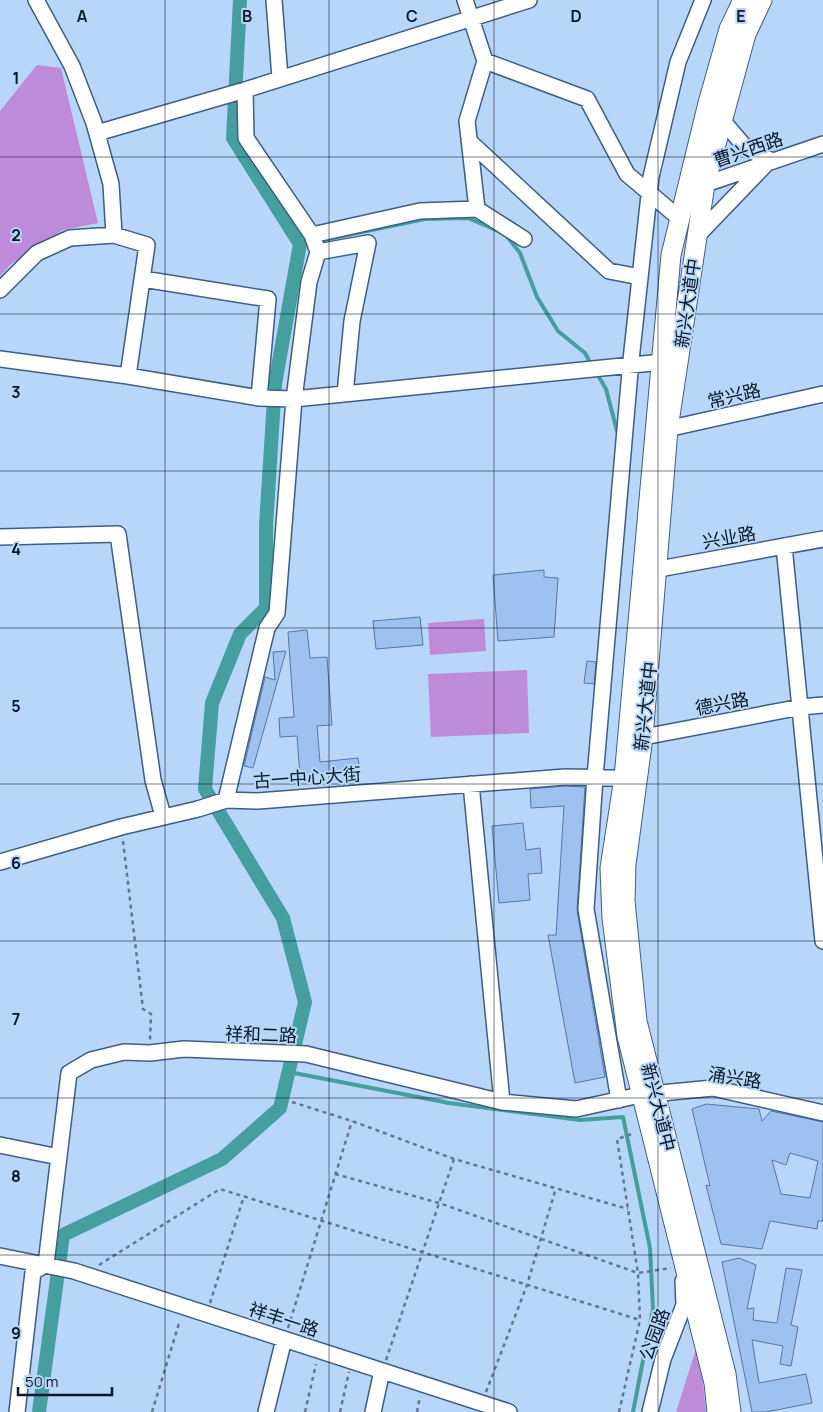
<svg xmlns="http://www.w3.org/2000/svg" width="823" height="1412" font-family="Manrope,'Noto Sans SC',sans-serif">
<rect width="100%" height="100%" fill="#b8d6fa"/>
<path fill="#be8bd8" d="M37,65L61,68L98,223L63,230L11,264L0,276V111Z
M484,619L486,651L430,655L428,623Z
M527,670L529,733L431,737L428,674Z
M696,1349L702,1374L706,1412H676Z"/>
<g fill="none" stroke-linecap="round" stroke-linejoin="round">
<path stroke="#449f9e" stroke-width="4" d="M323,240L425,219L468,218L505,234L520,253L537,297L558,331L585,353L592,366
M300,244L312,242
M596,372L606,389L617,431
M289,1072L449,1103L580,1120L623,1117L650,1248L653,1309L633,1412"/>
<path stroke="#449f9e" stroke-width="14" d="M39,1412L63,1235L222,1159L280,1108L305,1002L283,918L205,789L212,703L240,634L266,608V525L275,384L300,244L233,138L240,0"/>
</g>
<path fill="#9ec2ef" stroke="#56779f" fill-rule="evenodd" d="M544,570V577L558,578L554,637L498,641L493,575Z
M420,617L423,645L376,649L373,621Z
M307,630L310,658L327,657L332,725L317,726L320,762L358,758L360,771L300,776L297,736L280,737L279,718L294,717L288,632Z
M286,651L253,768L244,766L265,677L275,680L273,652Z
M587,661L596,662L594,684L584,683Z
M565,786L585,787L577,910L605,1077L575,1083L548,935H556L564,806L531,808L530,789Z
M523,823L526,850L540,848L542,873L528,874L530,900L499,903L492,826Z
M706,1104L759,1109L762,1121L771,1111L823,1122V1221H818L817,1229L770,1221L762,1249L721,1244L706,1185L710,1186L692,1109ZM790,1153L818,1161L810,1198L781,1194L772,1160L786,1165Z
M739,1258L756,1265L747,1309L754,1308L753,1320L777,1323L786,1268L802,1270L791,1325L798,1327L791,1366L780,1364L783,1346L752,1340L759,1383L806,1374L812,1403L766,1412H752L722,1262Z"/>
<g fill="none" stroke-linecap="round" stroke-linejoin="round">
<g stroke="#3d5e85" stroke-width="18">
<path id="minor" d="M274,0L280,78
M465,0L485,61L587,99L627,174L679,218
M245,90L246,138L312,235L420,211L477,209L524,239
M97,133L245,90L529,0
M469,141L609,271L640,277
M697,187L823,144
M477,209L467,121L485,61
M114,235L147,245L128,376
M697,236L770,160L746,148L723,121
M318,252L368,243L352,321L345,394
M143,279L268,299L259,398
M0,290L37,253L70,238L114,235L111,184L94,123L72,66L36,0
M0,359L128,376L259,398L294,399L662,362
M658,431L823,394
M0,537L118,534L153,780L163,816
M784,546L823,941
M648,571L823,539
M633,739L801,707L823,705
M471,784L502,1102
M226,800L267,628L277,613L294,399L309,282L318,252L312,235
M0,862L121,827L198,809L226,800L258,801L565,777L624,778
M619,1100L586,909L595,777L631,360L651,177L678,62L703,0
M0,1145L59,1157
M0,1256L74,1271L509,1412
M46,1264L69,1073L91,1060L124,1052L150,1053L184,1049L306,1054L502,1102L576,1109L640,1095L713,1088L823,1113
M17,1412L33,1272L46,1264
M266,1412L284,1339
M373,1412L382,1371
M650,1412L663,1359L684,1305L683,1281"/>
</g>
<g stroke="#3d5e85" stroke-width="21">
<path id="major" d="M717,1412L714,1383L627,1036L612,918L610,868L624,778L671,255L708,103L729,29L743,0
M731,1412L726,1374L637,1021L625,901L626,864L643,737L668,429L705,184L746,34L762,0"/>
</g>
<path stroke="#627891" stroke-width="2.5" stroke-dasharray="4 4" stroke-linecap="butt" d="M123,841L143,1009L151,1014L150,1040
M292,1102L352,1121L454,1159L628,1209
M335,1174L439,1203L638,1273L671,1268
M99,1265L220,1189L640,1320
M210,1303L244,1196
M288,1328L352,1121
M386,1360L454,1159
M486,1392L527,1285L556,1188
M152,1412L180,1320
M305,1412L316,1364
M340,1412L349,1372
M417,1412L420,1396
M619,1412L640,1320L638,1273L617,1139L635,1133"/>
<use href="#minor" stroke="#fff" stroke-width="15"/>
<use href="#major" stroke="#fff" stroke-width="19"/>
</g>
<path fill="none" stroke="#081625" stroke-width="1" stroke-opacity="0.55" d="M165,0V1412M329,0V1412M494,0V1412M658,0V1412M0,157H823M0,314H823M0,471H823M0,628H823M0,784H823M0,941H823M0,1098H823M0,1255H823"/>
<g text-anchor="middle" dominant-baseline="central" stroke-width="4" stroke-linejoin="round" paint-order="stroke">
<g font-size="18" fill="#081625" stroke="#b8d6fa">
<text transform="translate(748 149) rotate(-19)">曹兴西路</text>
<text transform="translate(687 303) rotate(-82)">新兴大道中</text>
<text transform="translate(734 395) rotate(-13)">常兴路</text>
<text transform="translate(729 537) rotate(-10)">兴业路</text>
<text transform="translate(722 703) rotate(-11)">德兴路</text>
<text transform="translate(645 706) rotate(-84)">新兴大道中</text>
<text transform="translate(307 777) rotate(-4)">古一中心大街</text>
<text transform="translate(261 1034) rotate(2)">祥和二路</text>
<text transform="translate(735 1077) rotate(9)">涌兴路</text>
<text transform="translate(659 1107) rotate(76)">新兴大道中</text>
<text transform="translate(284 1319) rotate(18)">祥丰一路</text>
<text transform="translate(654 1334) rotate(-70)">公园路</text>
</g>
</g>
<g font-size="16" text-anchor="middle" font-weight="bold" fill="#081625" stroke="#b8d6fa" stroke-width="4" stroke-linejoin="round" paint-order="stroke">
<text x="82" y="22">A</text>
<text x="247" y="22">B</text>
<text x="412" y="22">C</text>
<text x="576" y="22">D</text>
<text x="741" y="22">E</text>
<text x="16" y="84">1</text>
<text x="16" y="241">2</text>
<text x="16" y="398">3</text>
<text x="16" y="555">4</text>
<text x="16" y="712">5</text>
<text x="16" y="869">6</text>
<text x="16" y="1025">7</text>
<text x="16" y="1182">8</text>
<text x="16" y="1339">9</text>
</g>
<path d="M18 1387v8h94v-8" fill="none" stroke="#081625" stroke-width="2.5"/>
<text x="25" y="1387" font-size="15" fill="#081625" stroke="#b8d6fa" stroke-width="4" paint-order="stroke">50 m</text>
</svg>
